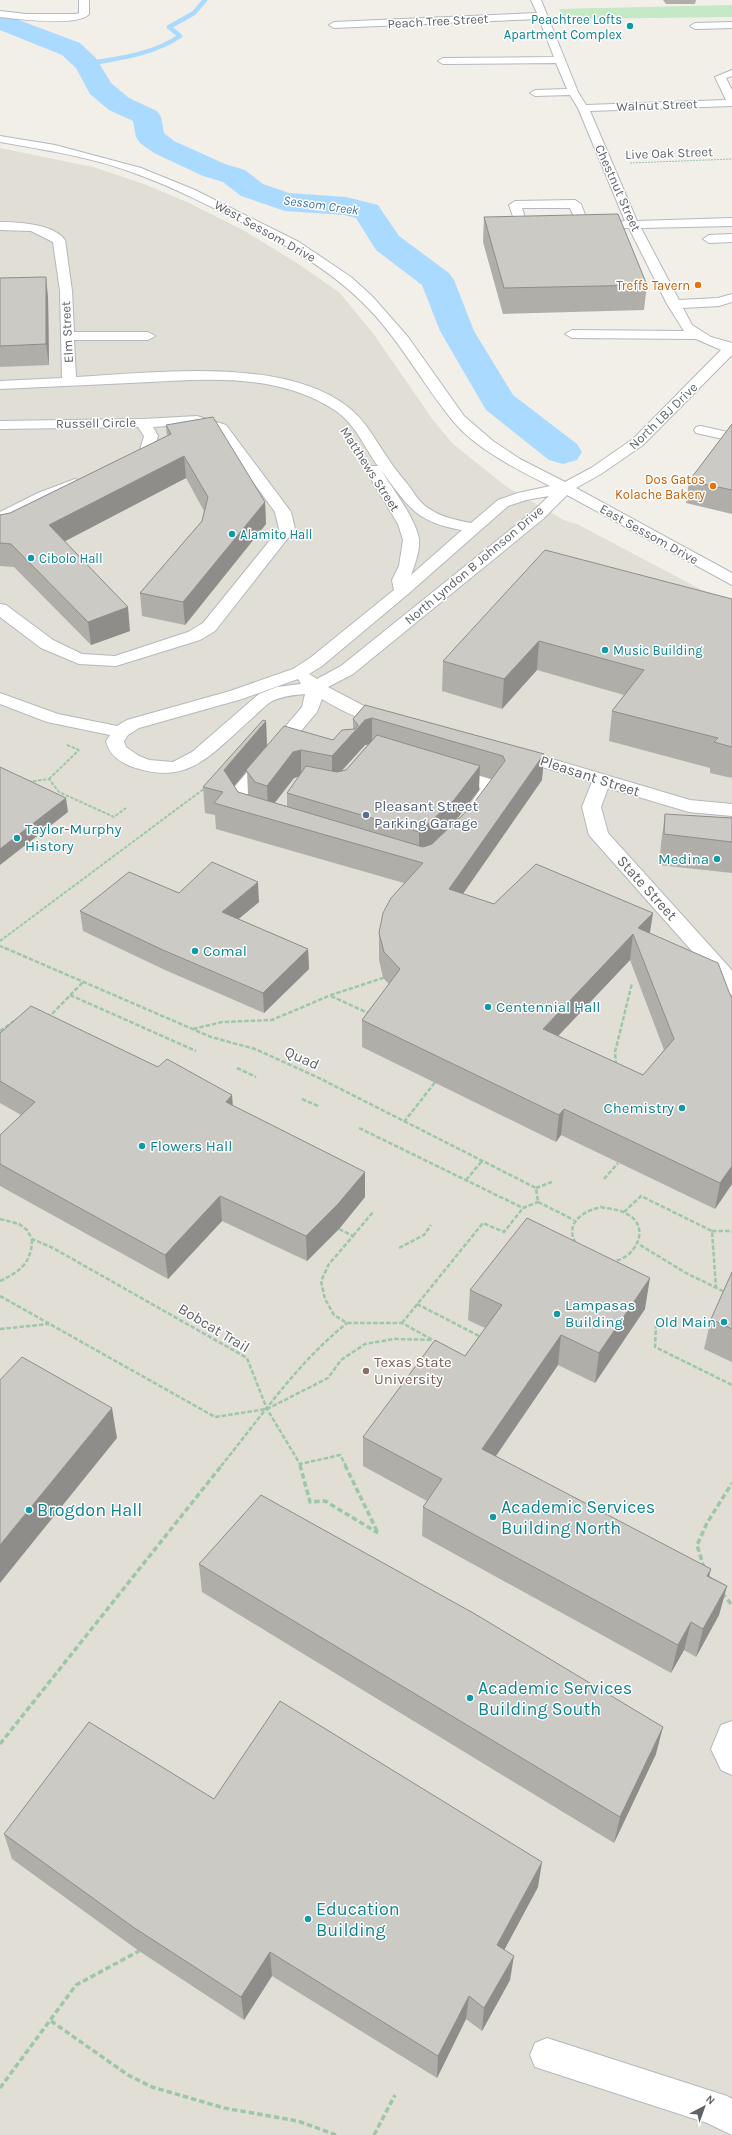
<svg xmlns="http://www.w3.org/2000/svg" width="732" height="2135" font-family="Karla,sans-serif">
<rect width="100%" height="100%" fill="#f1efe8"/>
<path fill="#e1ded6" d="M0,148L93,167L144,184L187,202L243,230L297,263L340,293L375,336L433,420L453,444L507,487L564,520L579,525L732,606V2135H0Z"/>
<path fill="#c5e8c5" d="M732,5V17L565,19L559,9Z"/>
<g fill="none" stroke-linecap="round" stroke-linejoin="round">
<path stroke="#aadaff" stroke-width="4.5" d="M87,64C119,58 152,55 180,36L169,27L194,13L205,0"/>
<path fill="#aadaff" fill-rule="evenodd" d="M0,13L80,43L96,58L111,83L129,98L157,111L161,117L164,133L174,141L225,164L245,170L263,184L289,193L346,197L378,205L399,236L449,273L454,280L474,331L513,395L577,444L582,452L577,460L563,464L549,460L486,410L440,331L422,285L376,250L356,218L344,215L285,211L241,196L223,182L203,176L154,153L140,143L136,137L133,121L109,110L90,94L76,68L62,55L0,30Z"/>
<g stroke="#b5b8bc" stroke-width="2">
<path id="minor" d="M79,0H89V14C78,27 17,19 0,17V11L26,14H76L79,13Z
M531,0H541L578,92L586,105L726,100L715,77L732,70V76L726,78L732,90V106L590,111L637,221L732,218V226L641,228L679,300L718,298L732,294V302L719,306L683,308L692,325L711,337L732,343V355L643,445L601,474L576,488L732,573V585L567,495L543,519L353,674L328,687L362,705L395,716L398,720L395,724C376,729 338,709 322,699L317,712L246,796L255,809L260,811L263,815L260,819C242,824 235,809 227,796L302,707L305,694C294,695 283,696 272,701C264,706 256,715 249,721C209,756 188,787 130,766C118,761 109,754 106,741L110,735L47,722L0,704V693L58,714L117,726L127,720L230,691L293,669L310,658L394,590L392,580L399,566L403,540L398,524L365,469L368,466H378C364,447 356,425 336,411C276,370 198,380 130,383C87,385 43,387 0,389V381L62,378L60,291L53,242L31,231L0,230V222C18,222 54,224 65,240L72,291L74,332H148L155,336L148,340H74L76,377C154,373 283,356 348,407C366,421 374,438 387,457C393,467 401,476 409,486C413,492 418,500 424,505C437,516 454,520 471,523L498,500L518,493L550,486C518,470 476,449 453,421C421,382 398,336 361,301C328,269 288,246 247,225C210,206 173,187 134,173C91,157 45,150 0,142V136L55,145L141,168L195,190L299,242L351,277L372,296L408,337L464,416L493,441L520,459L565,482L591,468L633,439L721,350L696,339L572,338L565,334L572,330L684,331L667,304L629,228H617L615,225L617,222L625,221L578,108L570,95L535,96L530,93L535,90L567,89L556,63L443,64L438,61L443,58L554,57L539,19L334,28L329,25L334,22L537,13ZM381,470C408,506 415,522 462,530L411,575C415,565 420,550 419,539C415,517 393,490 381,470ZM549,496L531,513L341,666L317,679L309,674L322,666L408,594L508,506L526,500ZM298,679L301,684L277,687L259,694L192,752L173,762L149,760L139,756L126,747L124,741L128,735L139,728L242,699Z
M732,22V28L695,29L690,26L695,23Z
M575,200L581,204L589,225L587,228H579L570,208H522L526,221H541L547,225L541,229L517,228L509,205L515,201Z
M732,234V242L709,243L703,239L709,235Z
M197,416L226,425L291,512L295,529L215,631L200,640L116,666L79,664L41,648L0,617V604L6,605L53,640L82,654L115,656L188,632L203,623L279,529L275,512L216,431L196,424L153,427L158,436L152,455L127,467L122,466L120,463L140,450L144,436L138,427L0,429V421L143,419Z
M701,426L732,433V441L696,433L694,430L696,427Z
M75,479L80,481L83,484L80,487L48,499L0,523V512L38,493Z
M515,748L690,800L732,804V816L689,812L608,788L601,807L608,833L729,967L732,971V995L725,993L715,977L589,835L582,807L592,782L509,757L506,753L509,749Z
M450,767L500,782L502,786C494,798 488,814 471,810L469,806L481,788L443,777L441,773L443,769Z
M732,1721V1775L721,1770L711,1749L721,1725Z
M547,2038L727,2096L732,2099V2135L707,2123L535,2067L530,2055L535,2043Z"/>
</g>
<path stroke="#9cc7a9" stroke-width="1" stroke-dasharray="2 1" stroke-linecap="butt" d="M630,163L732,159"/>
<path stroke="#9cc7a9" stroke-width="2" stroke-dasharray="3.5 1.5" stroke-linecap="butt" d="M67,745L79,750
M49,779L79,750
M28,782L49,779L59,792L114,817L126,808
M0,941L205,788
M0,946L7,949"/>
<path stroke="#9cc7a9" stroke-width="2.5" stroke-dasharray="4.5 2" stroke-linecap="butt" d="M5,948L211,1037L255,1049L317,1077L536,1188L538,1202
M70,995L196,1051
M331,996L370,1014
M46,1016L52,1014L83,982
M193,1029L222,1022L272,1020L331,995L383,978
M0,1031L17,1019
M616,1065L615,1052L632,983
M237,1068L256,1077
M302,1099L318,1106
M404,1122L436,1081
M359,1128L523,1208L538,1202
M604,1179L618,1163
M466,1180L482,1161
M536,1188L552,1182
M538,1202L574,1220
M601,1207C608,1209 618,1209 625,1213C644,1221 643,1241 629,1254C597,1282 536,1223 601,1207Z
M624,1212L641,1196L712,1231L716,1288
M0,1219L19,1224L27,1230L32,1239L53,1248L247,1358L267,1409L300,1464L340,1455L346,1466
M339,1229L353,1236L329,1264L321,1281L325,1299L334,1315L347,1323H402L433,1340
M712,1231H732
M353,1236L373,1212
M640,1245L686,1273L725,1292
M399,1248L424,1235L431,1225
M0,1281C20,1272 32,1262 32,1239
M0,1296L215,1417L267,1409L328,1378L341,1360L365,1344L394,1339L433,1340
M417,1304L481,1337
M402,1323L483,1223L504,1232L523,1208
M656,1324L655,1347L732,1385
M0,1329L49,1324
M221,1466C261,1417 297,1363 347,1323"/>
<path stroke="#9cc7a9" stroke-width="3.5" stroke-dasharray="5.5 3" stroke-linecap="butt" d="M300,1465L310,1502L325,1501L378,1533
M345,1465L378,1533
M704,1568L697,1545L707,1523L732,1483
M722,1593L732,1605
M0,1744L222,1465
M51,2021L128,2075L152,2087L224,2108L298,2121L336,2135
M0,2088L76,1985L139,1951
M374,2135L395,2095"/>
<use href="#minor" fill="#fff" fill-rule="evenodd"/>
</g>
<path fill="#afaea9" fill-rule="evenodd" d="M663,0H696L695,4H666Z
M484,217L647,285L644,310L503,314L483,242Z
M0,278L48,297L49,365L0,367Z
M732,424V514L686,503L689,481Z
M166,425L265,502L266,524L185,625L142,616L140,593L202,521L204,511L186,478L65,541L130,631L91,645L14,567L0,566V515L10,513L167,436Z
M732,599V778L710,773V768L609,741L612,711L624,695L537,670L502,709L442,691L443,661Z
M365,705L544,754L542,780L463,894L494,904L650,933L729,992L732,998V1184L715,1209L561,1135L556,1142L362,1047V1020L389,984L383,978L379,960V933L404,883L216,829L215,815L205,813L203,787L266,721L267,746L333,740L353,730V719ZM368,744L346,770L342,771L365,745ZM247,771L248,795L238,792L234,786ZM479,775L492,779L470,808L431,844L453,824L479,790ZM299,776L287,793V806L275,803L294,778ZM630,960L664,1050L643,1075L558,1036Z
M665,814L732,818V873L659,865L661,844Z
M179,893L259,902L238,919L308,949L309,969L264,1013L165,970L83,931L80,911Z
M0,1033L233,1106L365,1197L339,1229L307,1261L222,1221L168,1279L0,1186V1135L21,1115L0,1103Z
M732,1272V1362L704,1349L711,1319Z
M470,1290L645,1309L595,1383L558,1365L496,1456L727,1586L719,1615L696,1657L684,1650L671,1673L422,1536L423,1507L427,1501L363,1466V1437L465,1356L485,1328L468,1320Z
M199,1564L656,1754L614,1843L202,1592Z
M214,1799L538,1887L504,1950L510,1980L482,2031L466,2019L437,2078L272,1976L244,2020L139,1951L12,1859L4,1834Z"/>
<path fill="#8f8d8a" d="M46,277L48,297L49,365L46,344Z
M184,456L186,478L52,548L49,525Z
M265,502L266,524L185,625L183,602Z
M128,607L130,631L91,645L88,622Z
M539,641L537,670L502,709L504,679Z
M372,718V744L365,745L332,781V756L365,720Z
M266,721L267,746L226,796L224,770Z
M301,750V776L294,778L268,811L267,786L293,752Z
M544,754L542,780L448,915L449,889Z
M480,766L479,790L453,824L419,856V832Z
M66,798L68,812L0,865V849Z
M258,882L259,902L223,932L222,912Z
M653,913L649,939L638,928Z
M633,934L630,960L540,1055L543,1029Z
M308,949L309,969L264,1013L263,993Z
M232,1095L234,1120L226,1102Z
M564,1109L561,1135L556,1142L559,1115Z
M732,1166V1184L715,1209L720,1183Z
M365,1172V1197L339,1229L307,1261L306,1236Z
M220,1196L222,1221L168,1279L165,1255Z
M650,1278L645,1309L595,1383L599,1353Z
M561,1335L558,1365L480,1479L482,1449Z
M112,1408L117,1438L0,1583V1545Z
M711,1569L704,1598L707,1576Z
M727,1586L719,1615L696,1657L703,1629Z
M691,1622L684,1650L671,1673L678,1645Z
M663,1727L656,1754L614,1843L620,1817Z
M542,1862L538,1887L494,1969L497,1945Z
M270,1952L272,1976L244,2020L241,1997Z
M514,1956L510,1980L482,2031L484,2008Z
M469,1996L466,2019L437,2078L438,2056Z"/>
<path fill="#cccac5" stroke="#8f8d8a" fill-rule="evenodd" d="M618,214L647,285L504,288L484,217Z
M46,277V344L0,346V278Z
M213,417L265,502L183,602L140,593L202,521L208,497L184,456L49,525L128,607L88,622L11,544L0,543V515L10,513L171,434L166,425Z
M732,424V490L689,481Z
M545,550L732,599V747L714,742L718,738L612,711L644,670L539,641L504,679L443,661Z
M365,705L544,754L449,889L494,904L536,864L653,913L638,928L718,963L729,992L732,998V1166L720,1183L564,1109L559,1115L362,1020L400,969L384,952L379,933L383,913L391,898L423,863L214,803L223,792L203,787L263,720L266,721L224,770L238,792L423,847L432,844L470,808L505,761L503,756L372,718L365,720L332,756L301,750L293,752L267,786L255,782L246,770L284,726L333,740L342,730L355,729L358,725L353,719ZM633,934L674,1039L643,1075L543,1029Z
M377,735L480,766L454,800L419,832L287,793L306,766L337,772L346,770Z
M0,767L66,798L0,849Z
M665,814L732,818V842L664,834Z
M212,862L258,882L222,912L308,949L263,993L163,950L80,911L129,872L179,893Z
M31,1006L158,1067L167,1059L232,1095L226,1102L365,1172L338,1204L306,1236L220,1196L165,1255L0,1164V1135L35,1102L0,1081V1033Z
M527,1218L650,1278L599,1353L561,1335L482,1449L711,1569L707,1576L727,1586L703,1629L691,1622L678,1645L423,1507L442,1479L363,1437L435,1340L465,1356L502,1305L470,1290Z
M732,1272V1329L711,1319Z
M22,1357L112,1408L0,1545V1380Z
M261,1495L475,1614L663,1727L620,1817L199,1564Z
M280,1701L542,1862L497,1945L514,1956L484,2008L469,1996L438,2056L270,1952L241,1997L133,1927L4,1834L89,1722L214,1799Z"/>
<g fill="#0f9aa8" stroke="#fff" stroke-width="1.5">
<circle cx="630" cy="26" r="4"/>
<circle cx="232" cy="534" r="4"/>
<circle cx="31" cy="558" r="4"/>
<circle cx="605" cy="650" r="4"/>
<circle cx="17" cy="838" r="4"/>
<circle cx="717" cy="859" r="4"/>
<circle cx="195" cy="951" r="4"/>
<circle cx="488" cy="1007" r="4"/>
<circle cx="682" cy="1108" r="4"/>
<circle cx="142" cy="1146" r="4"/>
<circle cx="557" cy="1314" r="4"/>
<circle cx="724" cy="1322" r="4"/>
<circle cx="29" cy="1510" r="4"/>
<circle cx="493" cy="1517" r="4"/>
<circle cx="470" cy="1698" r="4"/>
<circle cx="308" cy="1919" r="4"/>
</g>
<g fill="#e8710a" stroke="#fff" stroke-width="1.5">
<circle cx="698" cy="285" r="4"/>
<circle cx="713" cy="486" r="4"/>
</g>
<circle fill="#5c6f8a" stroke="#fff" stroke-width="1.5" cx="366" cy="815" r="4"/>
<circle fill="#8d6e63" stroke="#fff" stroke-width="1.5" cx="366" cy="1371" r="4"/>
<g text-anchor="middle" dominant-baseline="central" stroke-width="3" stroke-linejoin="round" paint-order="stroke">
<g font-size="13" fill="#0d838f" stroke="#fff" text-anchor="start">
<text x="622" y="19" text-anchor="end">Peachtree Lofts<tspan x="622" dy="15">Apartment Complex</tspan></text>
<text x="240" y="534">Alamito Hall</text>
<text x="39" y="558">Cibolo Hall</text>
<text x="613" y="650">Music Building</text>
</g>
<g font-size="13" fill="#5f6368" stroke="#fff">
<text transform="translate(438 21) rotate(-3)">Peach Tree Street</text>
<text transform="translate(657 105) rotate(-2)">Walnut Street</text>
<text transform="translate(669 153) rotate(-2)">Live Oak Street</text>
<text transform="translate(618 188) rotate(66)">Chestnut Street</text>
<text transform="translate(265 231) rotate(29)">West Sessom Drive</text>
<text transform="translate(67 332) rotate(-93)">Elm Street</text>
<text transform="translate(663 416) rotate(-44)">North LBJ Drive</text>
<text transform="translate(96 423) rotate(-1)">Russell Circle</text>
<text transform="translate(370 469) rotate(57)">Matthews Street</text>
<text transform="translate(649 534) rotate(29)">East Sessom Drive</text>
<text transform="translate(474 565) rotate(-40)">North Lyndon B Johnson Drive</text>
</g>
<g font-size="13" font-style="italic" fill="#4174aa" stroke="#fff">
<text transform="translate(321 205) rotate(8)">Sessom Creek</text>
</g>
<g font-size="13" fill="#c56008" stroke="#fff" text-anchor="end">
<text x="690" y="285">Treffs Tavern</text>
<text x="705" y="479">Dos Gatos<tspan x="705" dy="15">Kolache Bakery</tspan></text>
</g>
<g font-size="15" fill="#5f6368" stroke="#fff">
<text transform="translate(590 776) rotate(18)">Pleasant Street</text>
<text transform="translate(647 888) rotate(48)">State Street</text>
<text transform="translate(302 1058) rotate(24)">Quad</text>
<text transform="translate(214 1328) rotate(31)">Bobcat Trail</text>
</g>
<g font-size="15" fill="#4e5e75" stroke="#fff" text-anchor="start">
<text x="374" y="806">Pleasant Street<tspan x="374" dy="17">Parking Garage</tspan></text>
</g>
<g font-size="15" fill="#0d838f" stroke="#fff" text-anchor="start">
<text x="25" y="829">Taylor-Murphy<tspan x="25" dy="17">History</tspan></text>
<text x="709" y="859" text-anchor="end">Medina</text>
<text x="203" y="951">Comal</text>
<text x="496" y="1007">Centennial Hall</text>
<text x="674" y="1108" text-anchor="end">Chemistry</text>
<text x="150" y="1146">Flowers Hall</text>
<text x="565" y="1305">Lampasas<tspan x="565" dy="17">Building</tspan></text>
<text x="716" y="1322" text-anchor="end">Old Main</text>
</g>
<g font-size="15" fill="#785e54" stroke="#fff" text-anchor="start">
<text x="374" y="1362">Texas State<tspan x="374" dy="17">University</tspan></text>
</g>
<g font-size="18" fill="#0d838f" stroke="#fff" text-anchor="start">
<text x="501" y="1507">Academic Services<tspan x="501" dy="21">Building North</tspan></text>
<text x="37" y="1510">Brogdon Hall</text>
<text x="478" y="1688">Academic Services<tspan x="478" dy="21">Building South</tspan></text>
<text x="316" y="1909">Education<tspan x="316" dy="21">Building</tspan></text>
</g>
</g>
<g transform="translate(704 2107) rotate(41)" stroke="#ffffff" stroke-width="3" paint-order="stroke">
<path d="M0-3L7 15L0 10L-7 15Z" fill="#5f6368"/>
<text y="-6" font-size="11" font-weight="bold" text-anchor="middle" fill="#5f6368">N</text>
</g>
</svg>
